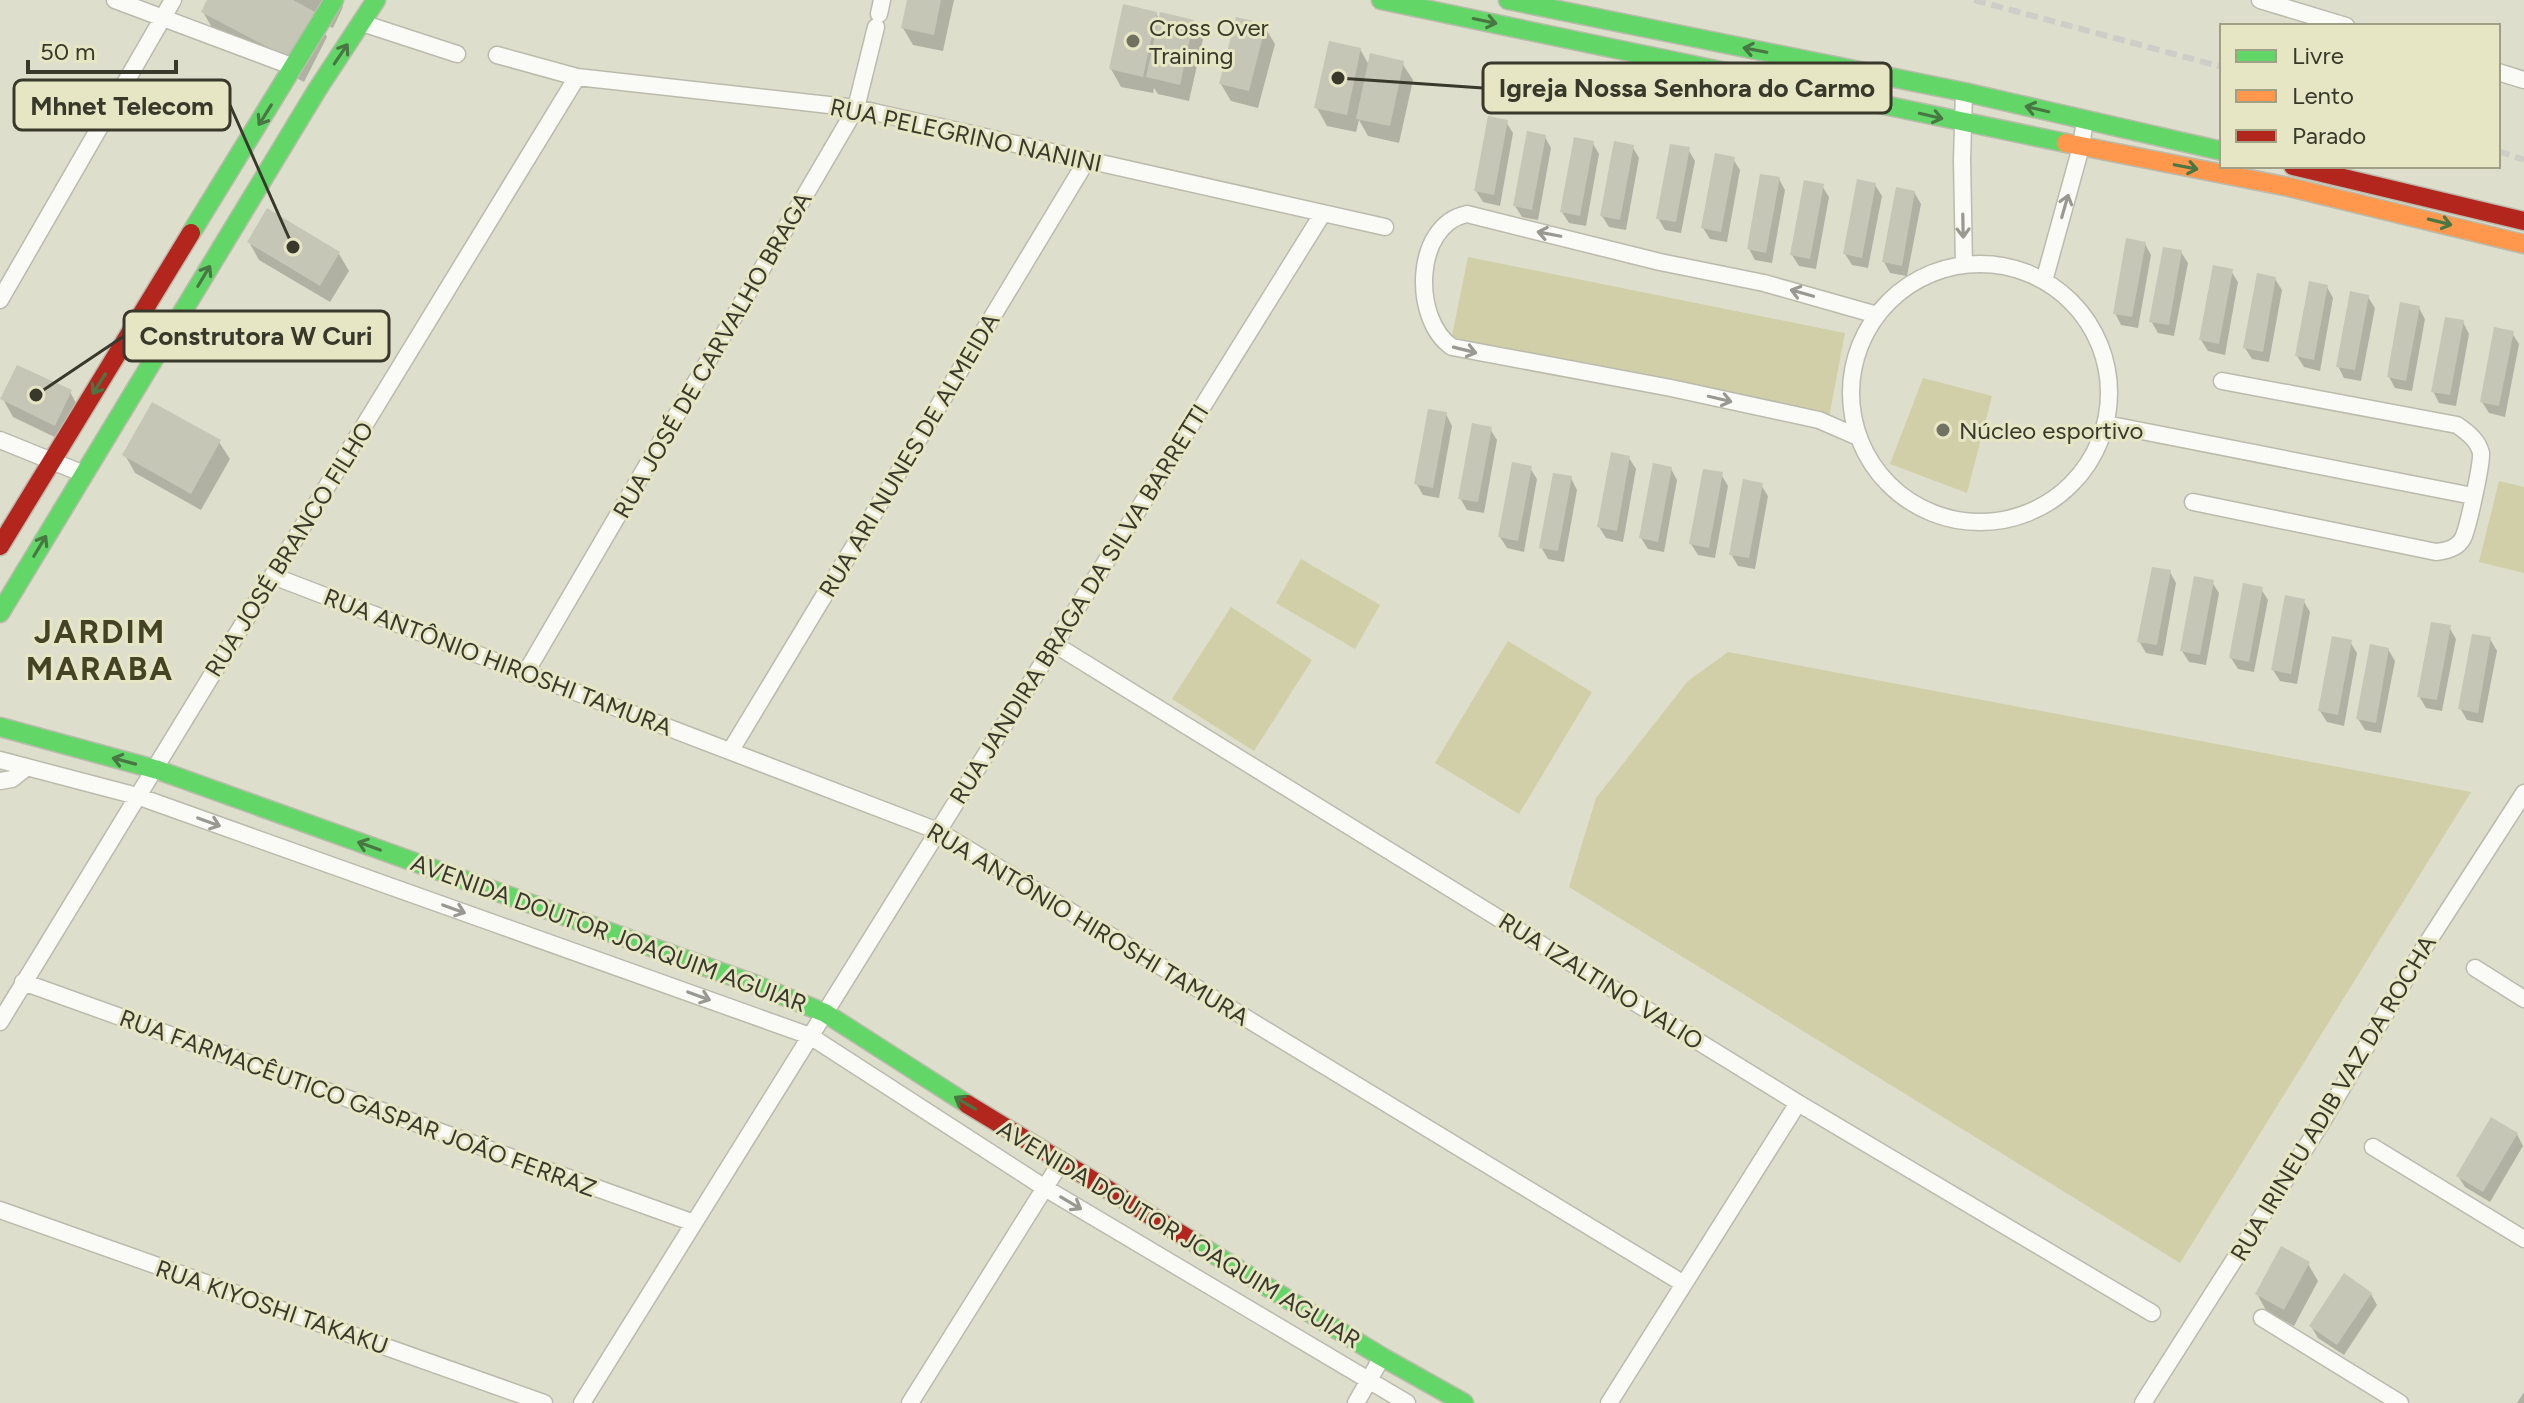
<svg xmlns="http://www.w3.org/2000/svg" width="2524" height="1403" font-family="Figtree,sans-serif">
<rect width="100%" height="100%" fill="#dedecc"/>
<path fill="#d0cfa7" d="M1468,257L1845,333L1829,417L1451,341Z
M1923,378L1992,396L1967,493L1890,464Z
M2499,481L2524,487V573L2479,562Z
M1301,559L1380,605L1355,649L1276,603Z
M1231,607L1312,660L1254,751L1172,699Z
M1508,641L1592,692L1519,814L1435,763Z
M1728,652L2471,792L2180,1263L1569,887L1596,798L1688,681Z"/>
<path fill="#0003" d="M210,0H340L343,7L333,28L318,21L327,37L304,82L217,36L203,12Z
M909,0H954L943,51L913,45L903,28Z
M1156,14L1160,20L1193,21L1203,39L1189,101L1158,94L1154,88L1153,93L1121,87L1111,69Z
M1264,26L1275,44L1258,108L1231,101L1221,84Z
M1360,49L1369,65L1402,63L1413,80L1399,143L1368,136L1359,120L1356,132L1327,126L1317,108Z
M1506,122L1513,133L1500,206L1483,202L1476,191Z
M1545,137L1551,148L1538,220L1522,217L1515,206Z
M1592,142L1599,154L1586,226L1569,223L1562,212Z
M1632,146L1639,158L1626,230L1609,227L1602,216Z
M1688,149L1695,161L1681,233L1665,230L1658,218Z
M1733,159L1740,170L1727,242L1710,239L1703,228Z
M1779,179L1785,190L1772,263L1755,260L1749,249Z
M1875,185L1882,196L1868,268L1852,265L1845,254Z
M1822,186L1829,197L1816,269L1799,266L1792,255Z
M1914,192L1921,204L1907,276L1890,273L1884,262Z
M249,242L339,254L349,271L330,302L259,260Z
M2145,244L2151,255L2138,328L2121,325L2115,313Z
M2181,252L2188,263L2174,336L2158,333L2151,321Z
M2231,271L2238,282L2225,355L2208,351L2201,340Z
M2275,279L2282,290L2269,362L2252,359L2245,348Z
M2327,287L2333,298L2320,371L2304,367L2297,356Z
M2368,297L2375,308L2361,381L2344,378L2338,366Z
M2419,308L2425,319L2412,391L2395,388L2389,377Z
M2463,322L2469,334L2456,406L2439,403L2433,391Z
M2512,333L2519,344L2505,417L2489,413L2482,402Z
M70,392L80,410L65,442L13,417L3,399Z
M1446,414L1452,426L1439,498L1423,495L1416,483Z
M1490,429L1497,440L1484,513L1467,510L1460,498Z
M219,442L230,459L201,510L135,473L125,455Z
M1629,458L1636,469L1623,542L1606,538L1599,527Z
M1530,468L1537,479L1524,552L1507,548L1500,537Z
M1671,469L1677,480L1664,552L1648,549L1641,538Z
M1721,474L1728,486L1715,558L1698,555L1691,544Z
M1571,478L1577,490L1564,562L1548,559L1541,547Z
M1761,485L1768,496L1755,569L1738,566L1731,554Z
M2170,572L2176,583L2163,656L2146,653L2139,641Z
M2212,582L2219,593L2206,665L2189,662L2182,651Z
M2261,589L2268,600L2254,672L2238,669L2231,658Z
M2303,600L2310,612L2297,684L2280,681L2273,670Z
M2449,627L2456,639L2442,711L2426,708L2419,696Z
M2490,639L2497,651L2483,723L2467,720L2460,708Z
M2350,642L2357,653L2344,726L2327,722L2320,711Z
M2388,649L2395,661L2381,733L2365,730L2358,719Z
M2517,1134L2523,1146L2490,1202L2465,1187L2458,1176Z
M2308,1264L2318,1281L2294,1326L2267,1312L2257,1294Z
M2371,1294L2377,1305L2344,1355L2318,1338L2311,1326Z
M2524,1392V1403H2517Z"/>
<path fill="#c6c6b7" d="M207,0H293L315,12L290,59L201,12Z
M907,0H941L934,35L901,28Z
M1123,4L1157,12L1143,77L1109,69Z
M1160,12L1194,20L1180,85L1146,77Z
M1236,17L1266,24L1249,91L1219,84Z
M1329,41L1361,48L1347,115L1314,108Z
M1370,53L1404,61L1390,126L1356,119Z
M1488,116L1508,120L1494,195L1474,191Z
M1527,131L1546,135L1532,210L1513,206Z
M1574,137L1594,141L1580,216L1560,212Z
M1614,141L1634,145L1620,220L1600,216Z
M1670,144L1690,147L1676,222L1656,219Z
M1715,153L1735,157L1721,232L1701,228Z
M1760,174L1780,177L1766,253L1747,249Z
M1857,179L1876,183L1862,258L1843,254Z
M1804,180L1824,184L1810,259L1790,255Z
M1896,187L1915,191L1902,266L1882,262Z
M267,208L340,252L320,286L247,242Z
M2126,238L2146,242L2132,317L2113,314Z
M2163,247L2182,250L2169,325L2149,322Z
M2213,265L2233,269L2219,344L2199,340Z
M2257,273L2276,277L2263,352L2243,348Z
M2309,281L2328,285L2314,360L2295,356Z
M2350,291L2369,295L2355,370L2336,367Z
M2400,302L2420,306L2406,381L2387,377Z
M2445,317L2464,320L2450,395L2431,392Z
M2494,327L2514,331L2499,406L2480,402Z
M17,365L72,390L55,426L0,399Z
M152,402L221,440L191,494L122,455Z
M1428,409L1447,412L1433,488L1414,484Z
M1472,423L1492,427L1478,502L1458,499Z
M1611,452L1630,456L1617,531L1597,527Z
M1512,462L1532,466L1518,541L1498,537Z
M1653,463L1672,467L1658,542L1639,538Z
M1703,469L1723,472L1709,548L1689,544Z
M1553,473L1572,476L1558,551L1539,548Z
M1743,479L1763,483L1749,558L1729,555Z
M2152,567L2171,570L2157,645L2137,642Z
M2194,576L2214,580L2200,655L2180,651Z
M2243,583L2263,587L2249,662L2229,658Z
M2285,595L2305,599L2291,674L2271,670Z
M2431,622L2451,625L2437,700L2417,697Z
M2472,634L2491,637L2478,713L2458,709Z
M2332,636L2352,640L2338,715L2318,711Z
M2370,644L2389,648L2376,723L2356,719Z
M2491,1117L2518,1133L2483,1192L2456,1176Z
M2281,1246L2310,1262L2284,1310L2255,1294Z
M2344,1273L2372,1293L2337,1345L2309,1326Z"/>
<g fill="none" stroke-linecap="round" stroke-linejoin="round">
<g stroke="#bbbbad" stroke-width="19">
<path id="street" d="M115,0L294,67
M2260,0L2346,26
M879,14L882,0
M362,23L457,54
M497,55L577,77L856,108L1385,227
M2498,72L2524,80
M1964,92L1962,160L1964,265
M1851 393a129 129 0 1 1 258 0a129 129 0 1 1-258 0Z
M2044,281L2081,147L2085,120
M0,300L173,0
M2106,424L2473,496
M1858,437L1819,420L1671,388L1452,347C1412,320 1413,225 1467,214L1660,262L1764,283L1877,315
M0,440L84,474
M2193,502L2436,552C2446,551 2458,548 2463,538C2468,528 2482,463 2481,453C2478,440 2467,432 2457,425L2222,381
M273,576L938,831L1684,1284
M1054,644L1798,1103L2152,1313
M525,674L856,108L876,27
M731,750L1087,160
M0,760L137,796L810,1036L1045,1188L1407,1403
M0,781L12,779L27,767
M2475,968L2524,999
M23,982L694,1223
M0,1022L577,77
M2373,1147L2524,1239
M0,1210L544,1403
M2262,1318L2400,1403
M582,1403L1323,213
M910,1403L1061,1162
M1356,1403L1382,1357
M1609,1403L1798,1103
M2143,1403L2322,1122L2422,951L2524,793"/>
</g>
<g stroke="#bbbbad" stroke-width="21">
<path id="fast" d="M1381,0L2066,143
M1508,0L1964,92L2222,151
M191,233L334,0
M0,613L317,90L376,0
M0,727L158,770L754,984L825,1013L967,1104
M1189,1239L1382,1357L1464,1403"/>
</g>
<g stroke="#bbbbad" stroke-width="21">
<path id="slow" d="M2066,143L2289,187L2524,244"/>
</g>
<g stroke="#bbbbad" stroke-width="21">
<path id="jam" d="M2293,166L2524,221
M0,546L191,233
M967,1104L1189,1239"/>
</g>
<use href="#street" stroke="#fafaf7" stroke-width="16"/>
<use href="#fast" stroke="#63d668" stroke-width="18"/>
<use href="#slow" stroke="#ff974d" stroke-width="18"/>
<use href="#jam" stroke="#b3261e" stroke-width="18"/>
<path stroke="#cecec9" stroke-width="6" stroke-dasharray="12 6" stroke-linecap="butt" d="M1974,0L2222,67
M2498,151L2524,160"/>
</g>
<defs><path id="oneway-shaft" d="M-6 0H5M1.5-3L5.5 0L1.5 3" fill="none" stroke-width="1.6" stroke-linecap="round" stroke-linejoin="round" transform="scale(2)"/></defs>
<g stroke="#497743">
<use href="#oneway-shaft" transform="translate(1485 21) rotate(12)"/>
<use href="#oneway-shaft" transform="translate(1755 50) rotate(-169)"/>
<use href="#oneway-shaft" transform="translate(341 54) rotate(-56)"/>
<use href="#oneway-shaft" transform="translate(2037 109) rotate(-167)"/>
<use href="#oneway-shaft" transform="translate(265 115) rotate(122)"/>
<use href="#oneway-shaft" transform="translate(1931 116) rotate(13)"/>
<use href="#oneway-shaft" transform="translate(2186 167) rotate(11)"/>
<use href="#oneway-shaft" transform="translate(2440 222) rotate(14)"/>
<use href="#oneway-shaft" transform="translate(204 276) rotate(-59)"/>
<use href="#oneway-shaft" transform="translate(99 384) rotate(122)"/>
<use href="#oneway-shaft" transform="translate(40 546) rotate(-59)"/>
<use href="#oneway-shaft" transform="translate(124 761) rotate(-165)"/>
<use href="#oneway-shaft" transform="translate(369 846) rotate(-160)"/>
<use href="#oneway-shaft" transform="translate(965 1103) rotate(-149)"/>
</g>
<g stroke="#999991">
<use href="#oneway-shaft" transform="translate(2065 206) rotate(-74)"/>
<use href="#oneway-shaft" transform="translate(1963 226) rotate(89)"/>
<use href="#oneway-shaft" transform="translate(1549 234) rotate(-169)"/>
<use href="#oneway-shaft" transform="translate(1802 293) rotate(-164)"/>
<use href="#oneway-shaft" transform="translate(1465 350) rotate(14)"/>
<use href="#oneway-shaft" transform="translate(1720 399) rotate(13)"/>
<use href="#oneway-shaft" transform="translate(209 822) rotate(20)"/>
<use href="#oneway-shaft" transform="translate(454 909) rotate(20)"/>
<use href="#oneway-shaft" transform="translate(699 996) rotate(20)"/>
<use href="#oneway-shaft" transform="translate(1071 1203) rotate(31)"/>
</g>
<g fill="#727263" stroke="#e6e6c4" stroke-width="3">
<circle cx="1133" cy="41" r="8"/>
<circle cx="1943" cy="430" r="8"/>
</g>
<g text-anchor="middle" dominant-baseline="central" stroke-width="6" stroke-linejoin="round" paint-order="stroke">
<g font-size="24" fill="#38382b" stroke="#e6e6c4" text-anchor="start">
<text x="1149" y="27">Cross Over<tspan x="1149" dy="28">Training</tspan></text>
<text x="1959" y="430">Núcleo esportivo</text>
</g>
<g font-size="24" fill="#38382b" stroke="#e6e6c4">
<text transform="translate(966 135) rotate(12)">RUA PELEGRINO NANINI</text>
<text transform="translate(712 355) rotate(-60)">RUA JOSÉ DE CARVALHO BRAGA</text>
<text transform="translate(909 455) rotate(-59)">RUA ARI NUNES DE ALMEIDA</text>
<text transform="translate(289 549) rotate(-58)">RUA JOSÉ BRANCO FILHO</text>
<text transform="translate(1079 604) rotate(-58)">RUA JANDIRA BRAGA DA SILVA BARRETTI</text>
<text transform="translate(498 662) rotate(21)">RUA ANTÔNIO HIROSHI TAMURA</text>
<text transform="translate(1088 924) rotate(31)">RUA ANTÔNIO HIROSHI TAMURA</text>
<text transform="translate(609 933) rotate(20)">AVENIDA DOUTOR JOAQUIM AGUIAR</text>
<text transform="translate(1601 981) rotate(32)">RUA IZALTINO VALIO</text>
<text transform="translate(2333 1098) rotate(-59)">RUA IRINEU ADIB VAZ DA ROCHA</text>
<text transform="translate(358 1103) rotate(20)">RUA FARMACÊUTICO GASPAR JOÃO FERRAZ</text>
<text transform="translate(1179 1234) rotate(31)">AVENIDA DOUTOR JOAQUIM AGUIAR</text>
<text transform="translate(272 1307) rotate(19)">RUA KIYOSHI TAKAKU</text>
</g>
<g font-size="32" font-weight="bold" letter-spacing="2" fill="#444326" stroke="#e6e6c4">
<text x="100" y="632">JARDIM<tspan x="100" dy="37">MARABA</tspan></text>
</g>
</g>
<path fill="none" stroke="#38382b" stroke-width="3" d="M1338 78L1483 88M293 247L230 105M36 395L124 336"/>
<g fill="#38382b" stroke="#e6e6c4" stroke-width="3">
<circle cx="1338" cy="78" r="8"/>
<circle cx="293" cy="247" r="8"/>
<circle cx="36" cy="395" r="8"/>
</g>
<g fill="#e6e6c4" stroke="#38382b" stroke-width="3">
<rect x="1483" y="63" width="408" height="50" rx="8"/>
<rect x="14" y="80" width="216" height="50" rx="8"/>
<rect x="124" y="311" width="265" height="50" rx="8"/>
</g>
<g font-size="26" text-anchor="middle" font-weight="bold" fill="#38382b">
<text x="1687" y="97">Igreja Nossa Senhora do Carmo</text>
<text x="122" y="115">Mhnet Telecom</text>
<text x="256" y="345">Construtora W Curi</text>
</g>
<rect x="2220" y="24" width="280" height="144" fill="#e6e6c4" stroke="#a0a087" stroke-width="2"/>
<rect x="2236" y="50" width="40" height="12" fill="#63d668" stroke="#a0a087" stroke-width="2"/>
<text x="2292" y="64" font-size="24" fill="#38382b">Livre</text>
<rect x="2236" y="90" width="40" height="12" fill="#ff974d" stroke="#a0a087" stroke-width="2"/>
<text x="2292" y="104" font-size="24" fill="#38382b">Lento</text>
<rect x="2236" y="130" width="40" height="12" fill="#b3261e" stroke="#a0a087" stroke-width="2"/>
<text x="2292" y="144" font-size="24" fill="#38382b">Parado</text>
<path d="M28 60v12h148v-12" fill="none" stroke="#38382b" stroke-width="4"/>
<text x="40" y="60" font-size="24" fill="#38382b" stroke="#e6e6c4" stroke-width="6" paint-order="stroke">50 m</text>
</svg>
